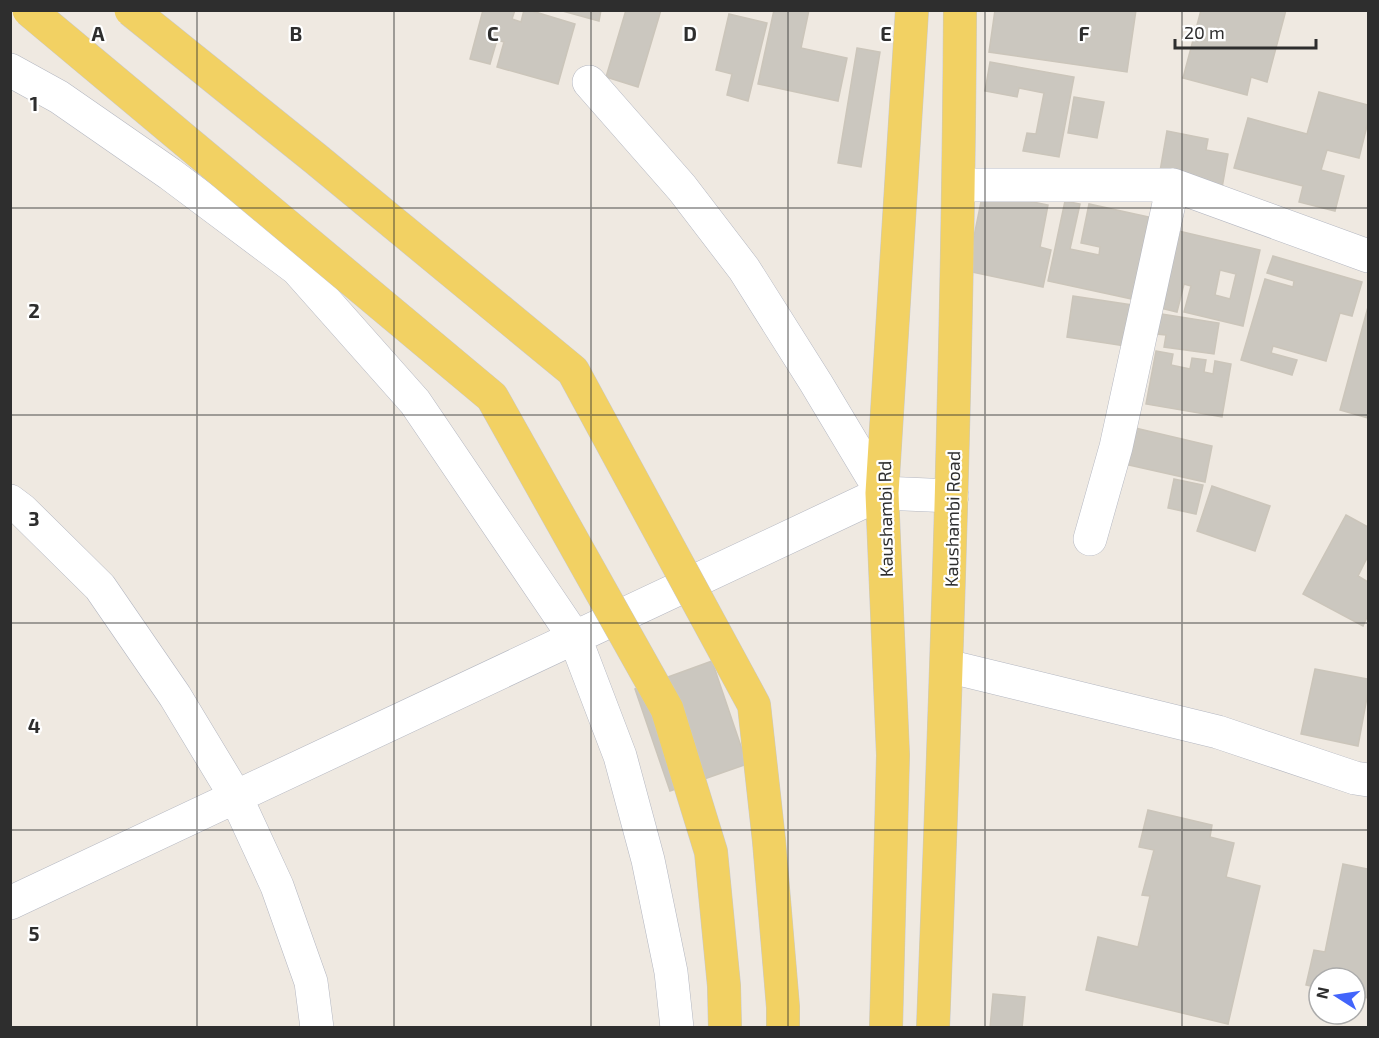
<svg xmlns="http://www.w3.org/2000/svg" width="1379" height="1038" font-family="'Exo 2',sans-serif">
<rect width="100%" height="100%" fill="#efe9e1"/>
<path fill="#cbc7bf" stroke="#cbc5ba" stroke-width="1.5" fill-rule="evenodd" d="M483,10H515L512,19L521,22L524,10H529L575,24L558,84L497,67L504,42L497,40L490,64L470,59Z
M559,10H601L599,21Z
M626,10H661L638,87L606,77Z
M774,10H809L801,48L847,58L838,101L758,84Z
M995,10H1136L1127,72L989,52Z
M1201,10H1286L1267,82L1251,77L1247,95L1183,78Z
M729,14L767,23L748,101L727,95L732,74L716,70Z
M857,48L880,52L861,167L838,163Z
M990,62L1074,77L1059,157L1023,151L1027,133L1036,134L1044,93L1019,88L1017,97L985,91Z
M1319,92L1368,105V122L1359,158L1327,150L1321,170L1344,176L1335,211L1299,202L1303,186L1234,168L1248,118L1307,134Z
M1074,97L1104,102L1097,138L1068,133Z
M1167,131L1208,139L1206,150L1228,154L1222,188L1159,177Z
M983,192L1048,205L1040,247L1051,250L1043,287L967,271Z
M1065,201L1080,204L1070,249L1099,255L1100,247L1081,243L1089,204L1149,217L1132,299L1048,281Z
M1170,229L1260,250L1243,326L1184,312L1191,286L1184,284L1177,312L1152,306ZM1220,270L1236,274L1230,299L1215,295Z
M1273,256L1362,282L1352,316L1340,313L1326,361L1273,346L1271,353L1297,360L1292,375L1241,360L1265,279L1293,287L1294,281L1267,273Z
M1073,296L1132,305L1125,346L1067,337Z
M1368,307V418L1340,410Z
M1149,312L1219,323L1214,354L1164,347L1166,335L1146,333Z
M1156,351L1173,354L1171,365L1190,369L1192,358L1206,360L1204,372L1213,374L1215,361L1231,364L1222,417L1146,404Z
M1131,427L1212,446L1205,482L1124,464Z
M1174,479L1203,485L1196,514L1168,508Z
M1212,486L1270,506L1255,551L1197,531Z
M1346,515L1368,527V556L1358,576L1368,582V615L1363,626L1303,594Z
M712,661L747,764L670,791L635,689Z
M1315,669L1368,679V692L1358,746L1301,734Z
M1148,810L1212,825L1210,837L1234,843L1226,877L1260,886L1228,1024L1086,990L1098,937L1138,947L1150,896L1142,895L1154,850L1139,847Z
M1343,864L1368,869V998L1355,995V978H1319V988L1306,985L1314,950L1325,952Z
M993,994L1025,997L1022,1028H990Z"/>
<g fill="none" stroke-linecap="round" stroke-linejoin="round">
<g stroke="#b4b7c1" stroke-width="34">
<path id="minor" d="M10,70L59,97L170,174L297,269L415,402L575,638L620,756L648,860L671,972L677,1028
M589,82L682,188L744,269L816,383L882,493
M959,185H1173L1368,256
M10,501L22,510L100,587L175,696L236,797L277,886L311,982L317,1028
M1090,539L1116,447L1173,185
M947,666L1218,732L1355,778L1368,780
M10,903L882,493L952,496"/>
</g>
<g stroke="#c9c9c9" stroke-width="34">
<path id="major" d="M886,1028L893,755L882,493L912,10
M933,1028C946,689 958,350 960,10"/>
</g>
<use href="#minor" stroke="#fff" stroke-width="33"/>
<use href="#major" stroke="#f2d163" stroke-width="33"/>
<g stroke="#c9c9c9" stroke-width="34" stroke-linecap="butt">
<path id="major-bridge" d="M29,10L492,397L667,709L711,852L724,986L725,1028
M131,10L316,159L573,371L754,705L769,841L783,1007V1028"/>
</g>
<use href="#major-bridge" stroke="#f2d163" stroke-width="33"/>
</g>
<path fill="none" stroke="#2e2e2e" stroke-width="1.5" stroke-opacity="0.55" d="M197,10V1028M394,10V1028M591,10V1028M788,10V1028M985,10V1028M1182,10V1028M10,208H1368M10,415H1368M10,623H1368M10,830H1368"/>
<g text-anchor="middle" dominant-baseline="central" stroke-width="4.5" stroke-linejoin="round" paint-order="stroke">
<g font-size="18" fill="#2e2e2e" stroke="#fff">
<text transform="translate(885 519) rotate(-91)">Kaushambi Rd</text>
<text transform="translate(952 519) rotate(-89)">Kaushambi Road</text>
</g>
</g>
<g font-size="20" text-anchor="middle" font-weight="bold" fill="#2e2e2e" stroke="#fff" stroke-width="4.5" stroke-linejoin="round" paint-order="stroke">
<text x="98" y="41">A</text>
<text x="296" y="41">B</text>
<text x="493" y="41">C</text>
<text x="690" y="41">D</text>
<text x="886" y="41">E</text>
<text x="1084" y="41">F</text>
<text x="34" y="111">1</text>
<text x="34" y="318">2</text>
<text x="34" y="526">3</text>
<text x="34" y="733">4</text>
<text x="34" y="941">5</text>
</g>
<rect width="1379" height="1038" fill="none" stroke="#2e2e2e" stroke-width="24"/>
<g transform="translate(1337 996) rotate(282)"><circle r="28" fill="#ffffff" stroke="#ababab" stroke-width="1.5"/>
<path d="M0-4.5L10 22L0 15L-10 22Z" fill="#4264fb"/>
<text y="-9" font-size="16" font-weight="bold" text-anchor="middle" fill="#2e2e2e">N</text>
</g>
<path d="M1175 39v9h141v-9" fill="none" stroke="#2e2e2e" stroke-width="3"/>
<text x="1184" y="39" font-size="18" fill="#2e2e2e" stroke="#ffffff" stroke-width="4.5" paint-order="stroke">20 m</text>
</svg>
